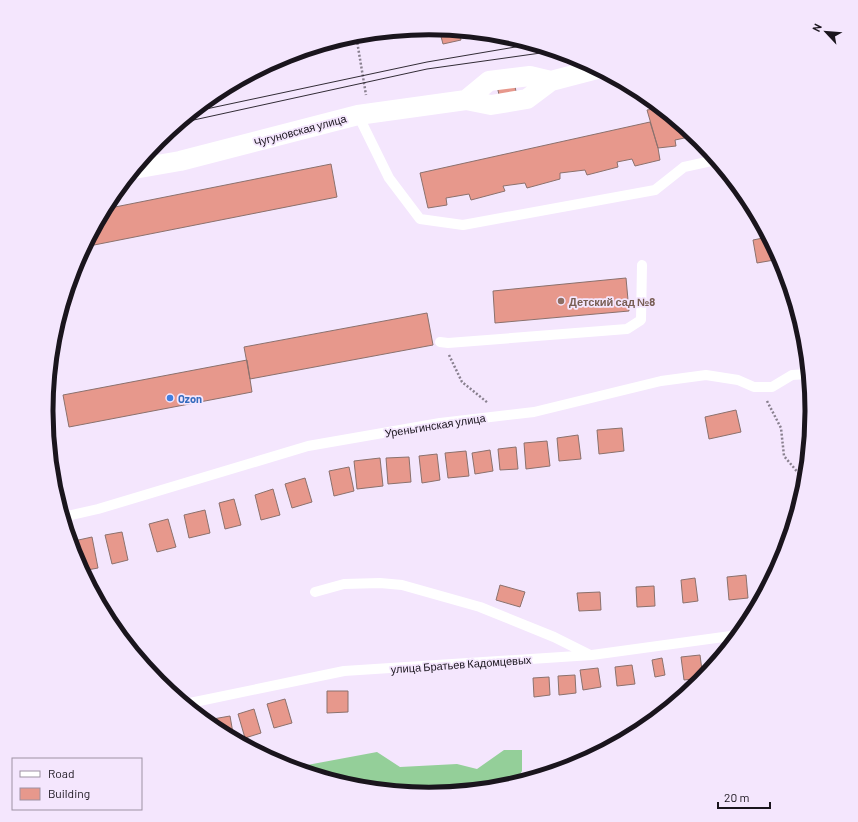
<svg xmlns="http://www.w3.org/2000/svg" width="858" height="822" font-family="Barlow,sans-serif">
<rect width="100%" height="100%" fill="#f4e6fd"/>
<path fill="#94cf99" d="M504,750H522V771L515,783L503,787L429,794L354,787L291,768L377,752L400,767L457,764L477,769Z"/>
<path fill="#e7988c" stroke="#8b716d" d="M439,29L459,31L461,40L443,44Z
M514,82L517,96L500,99L497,86Z
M660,108L694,136L675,140L676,146L658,148L647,110Z
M650,122L658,148L660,160L635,166L632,159L617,162L618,167L587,175L585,170L560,173V179L527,188L525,183L503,186L505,191L471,200L469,194L446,198L447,205L428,208L420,173Z
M331,164L337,197L84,247L105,209Z
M768,237L780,259L757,263L753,240Z
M626,278L629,311L495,323L493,291Z
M427,313L433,345L250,379L244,347Z
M247,360L252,392L69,427L63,395Z
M736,410L741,432L709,439L705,417Z
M622,428L624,451L599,454L597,430Z
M578,435L581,459L559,461L557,438Z
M547,441L550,466L526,469L524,443Z
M516,447L518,469L500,470L498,449Z
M490,450L493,471L475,474L472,453Z
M466,451L469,476L448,478L445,453Z
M437,454L440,480L422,483L419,456Z
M409,457L411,482L388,484L386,458Z
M380,458L383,486L357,489L354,461Z
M349,467L354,491L334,496L329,471Z
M305,478L312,502L292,508L285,484Z
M273,489L280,515L261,520L255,495Z
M234,499L241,525L225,529L219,503Z
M205,510L210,533L189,538L184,515Z
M168,519L176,547L157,552L149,524Z
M122,532L128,560L112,564L105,535Z
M92,537L98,568L82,571L79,564L74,541Z
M746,575L748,598L729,600L727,577Z
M695,578L698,601L683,603L681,580Z
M500,585L525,592L520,607L496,600Z
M654,586L655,606L637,607L636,587Z
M600,592L601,610L579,611L577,593Z
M700,655L703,678L684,680L681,657Z
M662,658L665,675L655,677L652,660Z
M632,665L635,684L617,686L615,667Z
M598,668L601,687L583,690L580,670Z
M575,675L576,693L559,695L558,676Z
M549,677L550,695L534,697L533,678Z
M327,691H348V712L327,713Z
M285,699L292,723L274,728L267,704Z
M254,709L261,733L245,738L238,714Z
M230,716L234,739L215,728L213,719Z"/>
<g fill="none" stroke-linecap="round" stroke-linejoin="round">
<path stroke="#89808f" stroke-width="2.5" stroke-dasharray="2 2" stroke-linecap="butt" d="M356,35L366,95
M449,355L462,382L488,403
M767,401L781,428L784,456L805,481"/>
<path stroke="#fff" stroke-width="10" d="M358,115L389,178L420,219L463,225L655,190L684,167L716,160
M440,342L448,343L627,329L641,320L642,265
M63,517L98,509L308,446L440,423L534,412L661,381L706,375L738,380L754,387H772L792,375L808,374
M315,592L344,584L380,583L402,585L480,607L554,637L590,655
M185,704L344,671L592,655L738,635"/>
<path stroke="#fff" stroke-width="20" d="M466,100L491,105L527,99L551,81
M134,169L180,161L358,115L466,100L489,81L530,76L551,81L597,69"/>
<path stroke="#322c36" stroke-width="1" d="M192,112L427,62L533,44
M180,123L427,69L555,51"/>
</g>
<circle fill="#8d6e63" stroke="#f4e6fd" stroke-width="1.5" cx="561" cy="301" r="4"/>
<circle fill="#3f7fe0" stroke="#f4e6fd" stroke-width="1.5" cx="170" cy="398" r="4"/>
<g text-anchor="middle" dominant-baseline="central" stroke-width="3.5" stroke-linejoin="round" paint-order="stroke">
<g font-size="11" fill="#1a151d" stroke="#f4e6fd">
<text transform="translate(300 130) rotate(-15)">Чугуновская улица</text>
<text transform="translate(435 425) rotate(-9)">Уреньгинская улица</text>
<text transform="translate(461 664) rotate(-4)">улица Братьев Кадомцевых</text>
</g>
<g font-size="11" font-weight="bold" fill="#785e54" stroke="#f4e6fd" text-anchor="start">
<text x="569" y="301">Детский сад №8</text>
</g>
<g font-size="11" font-weight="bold" fill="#366cbe" stroke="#f4e6fd" text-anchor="start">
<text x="178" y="398">Ozon</text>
</g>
</g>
<path d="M0 0H858V822H0ZM53 411a376 376 0 1 1 752 0a376 376 0 1 1-752 0Z" fill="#f4e6fd" fill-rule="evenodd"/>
<path fill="none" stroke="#1a151d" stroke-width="5" d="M53 411a376 376 0 1 1 752 0a376 376 0 1 1-752 0Z"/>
<rect x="12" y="758" width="130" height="52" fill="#f4e6fd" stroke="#9d92a3"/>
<rect x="20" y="771" width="20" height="6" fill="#ffffff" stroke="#9d92a3"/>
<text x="48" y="778" font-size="12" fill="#1a151d">Road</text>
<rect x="20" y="788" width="20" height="12" fill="#e7988c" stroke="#9d92a3"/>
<text x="48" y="798" font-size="12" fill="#1a151d">Building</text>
<g transform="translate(826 32) rotate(296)" stroke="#f4e6fd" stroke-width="3" paint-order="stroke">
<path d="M0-3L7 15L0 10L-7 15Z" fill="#1a151d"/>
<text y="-6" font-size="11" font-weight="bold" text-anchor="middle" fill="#1a151d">N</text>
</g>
<path d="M718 802v6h52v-6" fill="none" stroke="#1a151d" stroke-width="2"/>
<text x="724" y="802" font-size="12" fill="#1a151d" stroke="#f4e6fd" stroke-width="3" paint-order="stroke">20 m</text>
</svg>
